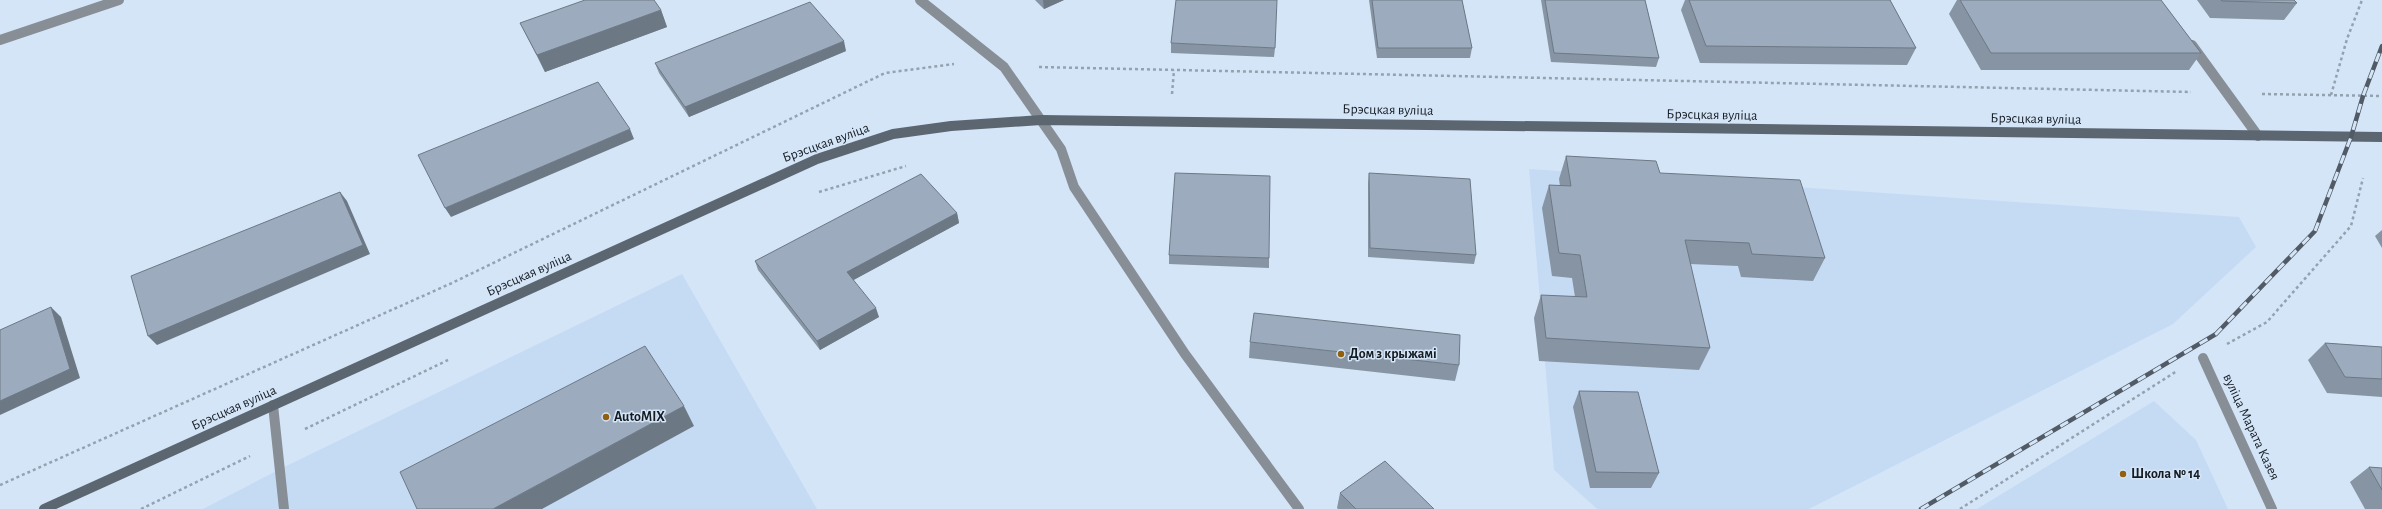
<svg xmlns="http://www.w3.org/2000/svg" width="2382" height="509" font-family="'Alegreya Sans',sans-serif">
<rect width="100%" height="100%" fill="#d4e5f8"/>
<path fill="#c5dbf4" d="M1529,169L2239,217L2256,247L2173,324L1809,509H1597L1554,470Z
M682,274L817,509H203L280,469Z
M2154,401L2196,440L2228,509H1977Z"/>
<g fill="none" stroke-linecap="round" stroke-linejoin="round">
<path stroke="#94a2b0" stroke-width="2.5" stroke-dasharray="3 3" stroke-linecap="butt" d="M1039,67L2191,92
M1172,94L1174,70
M2262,94L2382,96
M2331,95L2347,39L2362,0
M819,192L906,166
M2227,344L2267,322L2351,226L2363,178
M305,429L448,360
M0,485L452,283L885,73L954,64
M141,509L250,456
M1960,509L2177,371"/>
<path stroke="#878e96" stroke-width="10" d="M0,40L119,0
M2192,45L2258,136
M273,405L284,509"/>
<path stroke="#878e96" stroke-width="10" d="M920,0L1004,67L1061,149L1074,187L1185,354L1299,509
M2203,358L2272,509"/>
<path stroke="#5c6671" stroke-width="10" d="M44,509L817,159L893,134L951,126L1041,120L2382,137"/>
<g stroke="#525b65" stroke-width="4.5">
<path id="rail" d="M1921,509L2216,334L2315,231L2351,137L2363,96L2382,46"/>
</g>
<use href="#rail" stroke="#d4e5f8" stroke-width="3" stroke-dasharray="9" stroke-linecap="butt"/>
</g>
<path fill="#8694a3" d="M1035,0H1064L1044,9Z
M1369,0H1462L1472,48L1470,58H1377Z
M1541,0H1645L1659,58L1656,67L1551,62Z
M1685,0H1890L1916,48L1907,65L1700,63L1681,10Z
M1957,0H2161L2201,53L2189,70H1981L1949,14Z
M2197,0H2294L2297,3L2284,20L2210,18Z
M661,10L667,27L545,72L520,23Z
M1171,43L1275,48L1274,57L1171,53Z
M846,51L689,117L659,73L655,63Z
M1566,156L1660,173L1825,258L1813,281L1741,277L1738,266L1690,264L1710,348L1699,370L1539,361L1534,318L1541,295L1575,297L1572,278L1552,276L1542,208L1549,185L1560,186L1559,179Z
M1369,173L1476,255L1474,264L1368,257V183Z
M957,213L959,223L853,280L879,317L820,350L758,270L755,261Z
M2382,230V248L2375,236Z
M1169,255L1269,258V268L1169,264Z
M1250,342L1459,365L1455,381L1249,358Z
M2325,343L2382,347V397L2327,393L2308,360Z
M1579,391L1659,473L1651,488H1590L1573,407Z
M2369,467L2382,468V509H2365L2350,482Z
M1340,493L1434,509H1338L1337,508Z"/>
<path fill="#6d7885" d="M1043,0H1064L1044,9Z
M661,10L667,27L545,72L537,55Z
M844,41L846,51L689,117L685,107Z
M630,129L634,139L451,217L445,208Z
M340,192L347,201L370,254L157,345L148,336Z
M957,213L959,223L850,282L847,272Z
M51,307L61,317L80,378L0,415V401Z
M876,308L879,317L820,350L817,341Z
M684,406L694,426L542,509H493Z"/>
<path fill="#9cacbe" stroke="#6d7885" d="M585,0H654L661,10L537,55L520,23Z
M1176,0H1277L1275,48L1171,43Z
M1372,0H1462L1472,48H1378Z
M1545,0H1645L1659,58L1554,53Z
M1689,0H1890L1916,48L1706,46Z
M1960,0H2161L2201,53H1991Z
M2221,0H2294L2297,3L2222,1Z
M810,2L844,41L685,107L655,63Z
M598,82L630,129L445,208L418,155Z
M1566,156L1656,161L1660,173L1800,180L1825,258L1752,254L1749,243L1685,240L1710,348L1546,338L1541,295L1587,297L1580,255L1559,253L1549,185L1571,186Z
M1175,173L1270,176L1269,258L1169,255Z
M1369,173L1470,179L1476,255L1370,248Z
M921,174L957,213L847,272L876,308L817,341L755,261Z
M340,192L363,245L148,336L131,276Z
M51,307L70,369L0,401V330Z
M1254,313L1460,335L1459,365L1250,342Z
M2325,343L2382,347V379L2345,377Z
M645,346L684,406L493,509H417L400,472Z
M1579,391L1638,392L1659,473L1596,472Z
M1385,461L1434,509H1356L1340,493Z
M2369,467L2382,468V490Z"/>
<g fill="#915f10" stroke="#d4e5f8" stroke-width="1.5">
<circle cx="1341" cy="354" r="4"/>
<circle cx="606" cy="417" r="4"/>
<circle cx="2123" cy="474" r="4"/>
</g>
<g text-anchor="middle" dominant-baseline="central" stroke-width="3" stroke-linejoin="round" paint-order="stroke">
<g font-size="14" fill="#151b21" stroke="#d4e5f8">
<text transform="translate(1388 110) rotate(1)">Брэсцкая вуліца</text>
<text transform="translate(1712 115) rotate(1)">Брэсцкая вуліца</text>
<text transform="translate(2036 119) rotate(1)">Брэсцкая вуліца</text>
<text transform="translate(826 143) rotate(-20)">Брэсцкая вуліца</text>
<text transform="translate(529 274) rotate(-24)">Брэсцкая вуліца</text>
<text transform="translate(234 408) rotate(-24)">Брэсцкая вуліца</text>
<text transform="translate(2251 427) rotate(65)">вуліца Марата Казея</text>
</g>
<g font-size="14" font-weight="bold" fill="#151b21" stroke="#d4e5f8" text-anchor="start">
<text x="1349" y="354">Дом з крыжамі</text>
<text x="614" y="417">AutoMIX</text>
<text x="2131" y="474">Школа № 14</text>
</g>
</g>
</svg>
